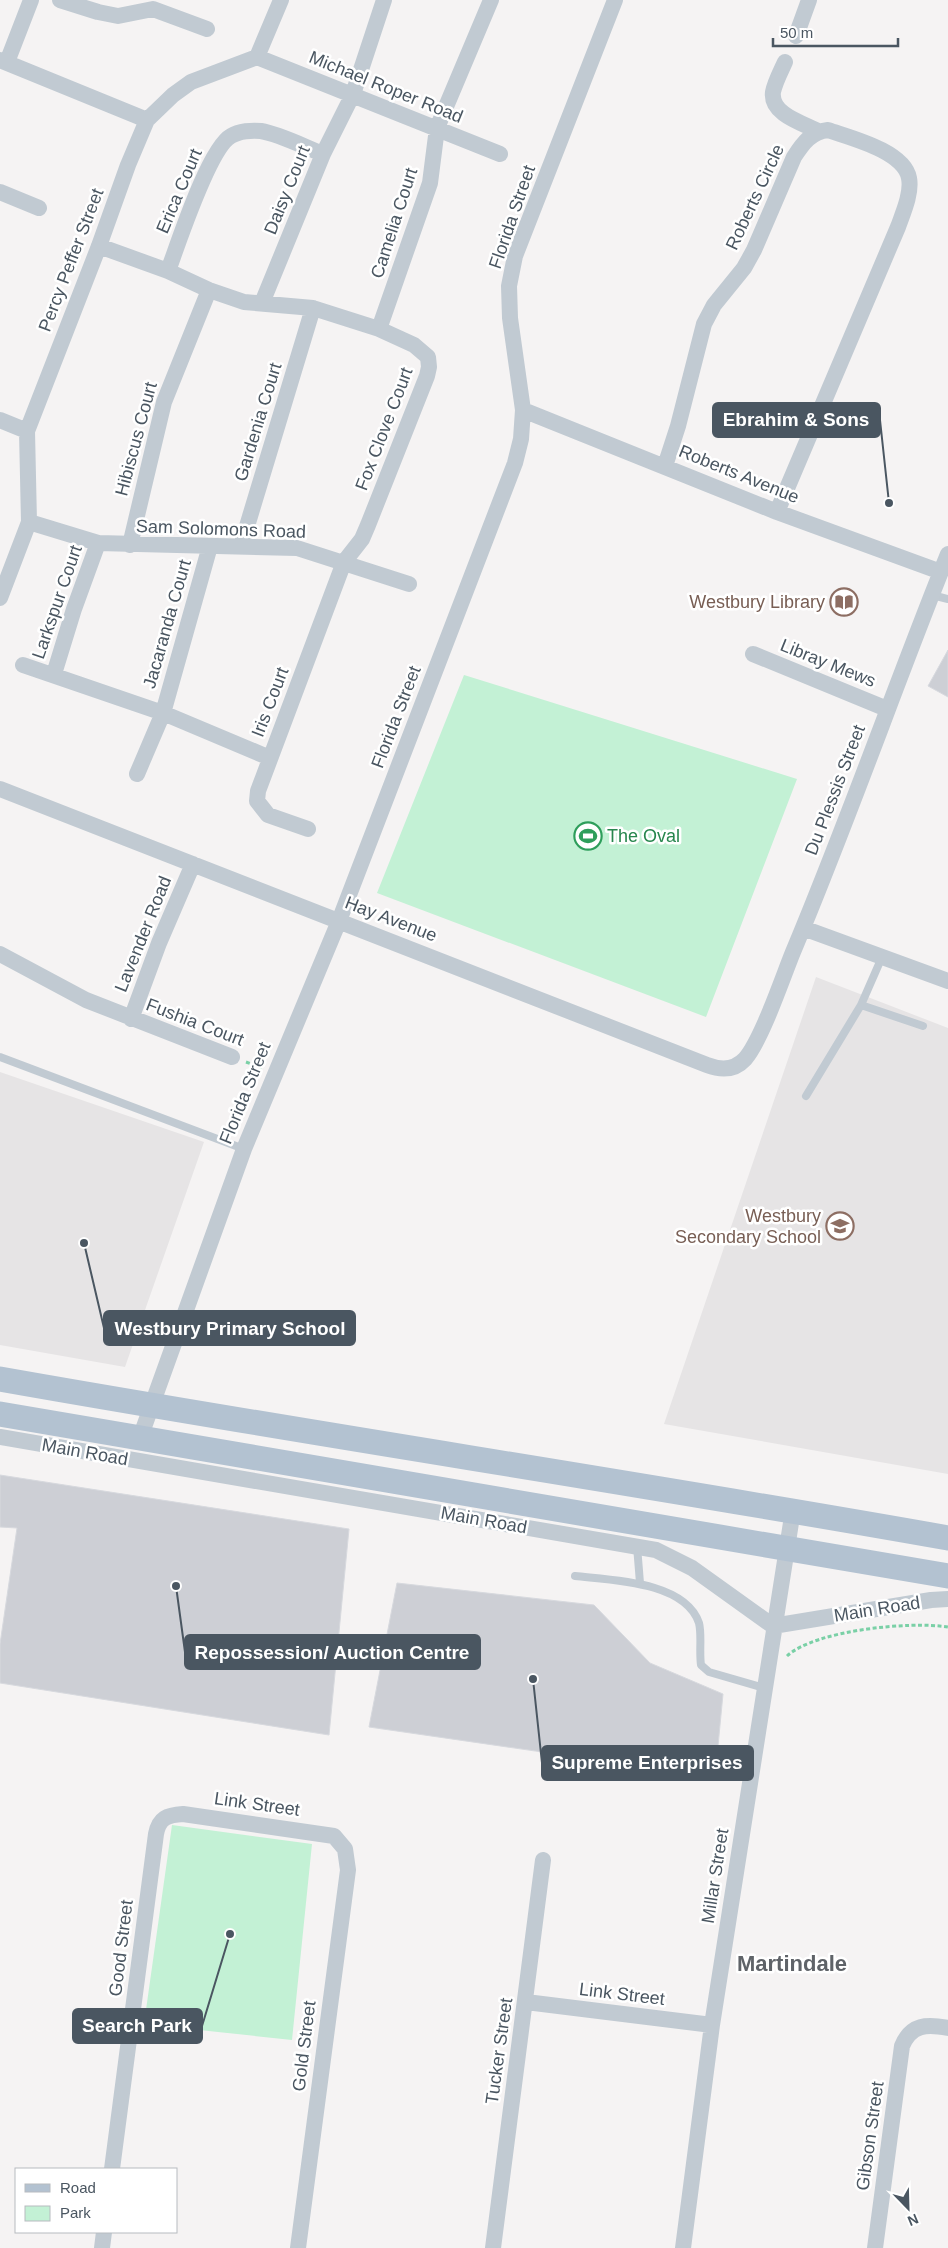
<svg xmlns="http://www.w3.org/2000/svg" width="948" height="2248" font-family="Arial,sans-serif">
<rect width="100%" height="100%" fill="#f5f3f3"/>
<path fill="#e6e4e5" d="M816,977L948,1028V1474L664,1424Z
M0,1072L204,1142L125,1367L0,1345Z"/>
<path fill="#c3f1d5" d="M464,675L797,779L706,1017L377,893Z
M172,1825L312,1844L292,2040L144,2024Z"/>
<path fill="#cdcfd5" stroke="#d7d9de" d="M948,650V697L928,686Z
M0,1475L349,1529L329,1735L0,1683V1644L17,1528L0,1527Z
M397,1583L594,1605L650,1663L723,1694L715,1777L369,1727Z"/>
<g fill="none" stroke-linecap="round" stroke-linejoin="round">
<path stroke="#7ad0a6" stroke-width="3" stroke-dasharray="4 2.5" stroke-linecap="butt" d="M246,1062L262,1068
M787,1656C815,1630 911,1621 948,1627"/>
<path stroke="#c1cad2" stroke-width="8" d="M932,595L948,599
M861,1005L923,1026
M0,1057L244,1149
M806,1096L861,1005L882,957
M637,1546L640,1583
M575,1576C610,1580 685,1581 699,1623C702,1635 699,1651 701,1665L709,1672L764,1688"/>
<path stroke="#c1cad2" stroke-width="16" d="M60,0L98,12L118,16L153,9L207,29
M796,36L809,0
M257,57L500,154
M0,60L147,120
M7,62L31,0
M785,62C781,71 775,82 773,92C770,114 802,123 818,131
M0,192L39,208
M99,246L168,271L209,290L244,302L313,308L379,329L414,345L428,357L429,367L427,376L368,525L362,539L344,562L258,791L257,801L268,815L308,829
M168,271C178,244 209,148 231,136C239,131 252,130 261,131C279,134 305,147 323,154
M262,303L323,154L353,94L384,0
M379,329L430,183L437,128L491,0
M523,410L777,512L941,572
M0,420L27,431
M665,466L678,426L704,324L714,305L744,268L754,250L794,157C803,143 811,132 828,130C851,138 904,151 909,178C912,193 903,213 898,227L777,512
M29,522L98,543L297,548L409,584
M130,545L164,402L209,290
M241,546L313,308
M0,598L29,522L27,431L99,246L128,165L147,120L173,95L191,82L257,57L281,0
M753,654L887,709
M23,665L163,713L270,758
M54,674L74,609L98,543
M137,774L163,713L210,546
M0,789L707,1065C720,1070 734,1071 745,1059C762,1039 782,979 793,952C848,821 895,686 948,554
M803,928L948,981
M0,954L86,1000L232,1057
M131,1019L159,943L193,864
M0,1437L656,1550L692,1568L773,1626L931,1600L948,1599
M140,1438L244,1149L339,921L515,463L521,439L523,410L510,318L509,286L515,256L615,0
M526,2002L712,2025
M112,2169L156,1834C159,1818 167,1815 183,1814L334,1836L345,1849L348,1870L298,2248
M102,2248L104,2232
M493,2248L543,1860
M683,2248L712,2025L793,1510
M875,2248L902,2046C911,2024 927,2024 948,2028"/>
<path stroke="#b3c2d1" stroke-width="25" d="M0,1379C316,1435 633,1482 948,1538
M0,1414L948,1576"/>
</g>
<defs>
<g id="library-ring" transform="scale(1.4375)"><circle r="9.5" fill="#fff" stroke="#8d6e63" stroke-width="1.5"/><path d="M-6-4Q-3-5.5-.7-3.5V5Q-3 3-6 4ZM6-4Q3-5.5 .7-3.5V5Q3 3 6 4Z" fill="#8d6e63"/></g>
<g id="stadium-ring" transform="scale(1.4375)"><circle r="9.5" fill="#fff" stroke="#2e9e5b" stroke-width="1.5"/><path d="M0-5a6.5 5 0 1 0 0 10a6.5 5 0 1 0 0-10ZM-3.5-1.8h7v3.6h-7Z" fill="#2e9e5b"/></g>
<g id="school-ring" transform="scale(1.4375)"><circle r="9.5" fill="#fff" stroke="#8d6e63" stroke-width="1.5"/><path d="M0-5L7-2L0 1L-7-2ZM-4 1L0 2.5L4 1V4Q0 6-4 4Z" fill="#8d6e63"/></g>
</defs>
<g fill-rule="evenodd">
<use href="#library-ring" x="844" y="602"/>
<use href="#stadium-ring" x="588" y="836"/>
<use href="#school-ring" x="840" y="1226"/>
</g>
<g text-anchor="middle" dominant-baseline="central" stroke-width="5" stroke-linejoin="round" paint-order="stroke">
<g font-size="18" fill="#4a5661" stroke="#fff">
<text transform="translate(386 87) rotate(22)">Michael Roper Road</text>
<text transform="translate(287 190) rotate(-68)">Daisy Court</text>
<text transform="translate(179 191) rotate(-67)">Erica Court</text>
<text transform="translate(755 197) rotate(-65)">Roberts Circle</text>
<text transform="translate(512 217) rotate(-71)">Florida Street</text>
<text transform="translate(394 223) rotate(-72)">Camelia Court</text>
<text transform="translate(71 260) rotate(-69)">Percy Peffer Street</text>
<text transform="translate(258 422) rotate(-73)">Gardenia Court</text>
<text transform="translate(384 429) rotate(-69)">Fox Clove Court</text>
<text transform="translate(136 439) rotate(-75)">Hibiscus Court</text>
<text transform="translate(739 474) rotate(22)">Roberts Avenue</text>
<text transform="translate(221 529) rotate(2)">Sam Solomons Road</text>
<text transform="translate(57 602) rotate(-71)">Larkspur Court</text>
<text transform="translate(167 624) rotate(-74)">Jacaranda Court</text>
<text transform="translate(828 663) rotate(22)">Libray Mews</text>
<text transform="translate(270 702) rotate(-69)">Iris Court</text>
<text transform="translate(396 717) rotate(-69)">Florida Street</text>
<text transform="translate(835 790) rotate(-69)">Du Plessis Street</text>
<text transform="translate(391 919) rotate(21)">Hay Avenue</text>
<text transform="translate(143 934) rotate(-68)">Lavender Road</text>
<text transform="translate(195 1022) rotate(21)">Fushia Court</text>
<text transform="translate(245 1093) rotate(-68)">Florida Street</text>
<text transform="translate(85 1452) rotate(10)">Main Road</text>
<text transform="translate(484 1520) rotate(10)">Main Road</text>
<text transform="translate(877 1609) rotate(-9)">Main Road</text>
<text transform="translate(257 1804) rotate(8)">Link Street</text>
<text transform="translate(715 1876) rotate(-81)">Millar Street</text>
<text transform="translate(121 1948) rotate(-83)">Good Street</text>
<text transform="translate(622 1994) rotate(7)">Link Street</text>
<text transform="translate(304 2046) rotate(-83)">Gold Street</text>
<text transform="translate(499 2051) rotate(-82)">Tucker Street</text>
<text transform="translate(870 2136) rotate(-82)">Gibson Street</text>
</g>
<g font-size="18" fill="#785e54" stroke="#fff" text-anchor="end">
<text x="825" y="602">Westbury Library</text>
<text x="821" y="1216">Westbury<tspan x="821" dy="21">Secondary School</tspan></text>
</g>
<g font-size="18" fill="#27864d" stroke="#fff" text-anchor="start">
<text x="607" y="836">The Oval</text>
</g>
<g font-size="22" font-weight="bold" fill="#5f6368" stroke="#fff">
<text x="792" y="1963">Martindale</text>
</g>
</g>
<path fill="none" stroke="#4a5661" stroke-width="2" d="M889 503L880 420M84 1243L104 1328M176 1586L185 1652M533 1679L542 1763M230 1934L202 2026"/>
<g fill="#4a5661" stroke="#fff" stroke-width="2">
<circle cx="889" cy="503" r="5"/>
<circle cx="84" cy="1243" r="5"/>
<circle cx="176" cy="1586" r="5"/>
<circle cx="533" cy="1679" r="5"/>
<circle cx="230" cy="1934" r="5"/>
</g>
<g fill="#4a5661" stroke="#4a5661" stroke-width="2">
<rect x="713" y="403" width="167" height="34" rx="5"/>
<rect x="104" y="1311" width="251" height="34" rx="5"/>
<rect x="185" y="1635" width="295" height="34" rx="5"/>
<rect x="542" y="1746" width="211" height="34" rx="5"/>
<rect x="73" y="2009" width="129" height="34" rx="5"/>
</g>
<g font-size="19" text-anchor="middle" font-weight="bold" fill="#fff">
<text x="796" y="426">Ebrahim &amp; Sons</text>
<text x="230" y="1335">Westbury Primary School</text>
<text x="332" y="1659">Repossession/ Auction Centre</text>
<text x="647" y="1769">Supreme Enterprises</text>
<text x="137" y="2032">Search Park</text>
</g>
<rect x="15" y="2168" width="162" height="65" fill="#ffffff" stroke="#b7bbc0"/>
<rect x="25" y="2184" width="25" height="8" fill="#b3c2d1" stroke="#b7bbc0"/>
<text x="60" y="2193" font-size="15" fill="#4a5661">Road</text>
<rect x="25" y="2206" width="25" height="15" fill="#c3f1d5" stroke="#b7bbc0"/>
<text x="60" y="2218" font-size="15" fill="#4a5661">Park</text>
<g transform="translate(908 2208) rotate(157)" stroke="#ffffff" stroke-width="4" paint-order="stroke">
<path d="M0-4L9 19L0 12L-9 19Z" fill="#4a5661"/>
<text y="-8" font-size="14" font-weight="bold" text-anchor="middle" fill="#4a5661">N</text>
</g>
<path d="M773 38v8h125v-8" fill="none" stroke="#4a5661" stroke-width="2.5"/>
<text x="780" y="38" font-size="15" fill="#4a5661" stroke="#ffffff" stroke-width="4" paint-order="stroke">50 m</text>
</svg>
